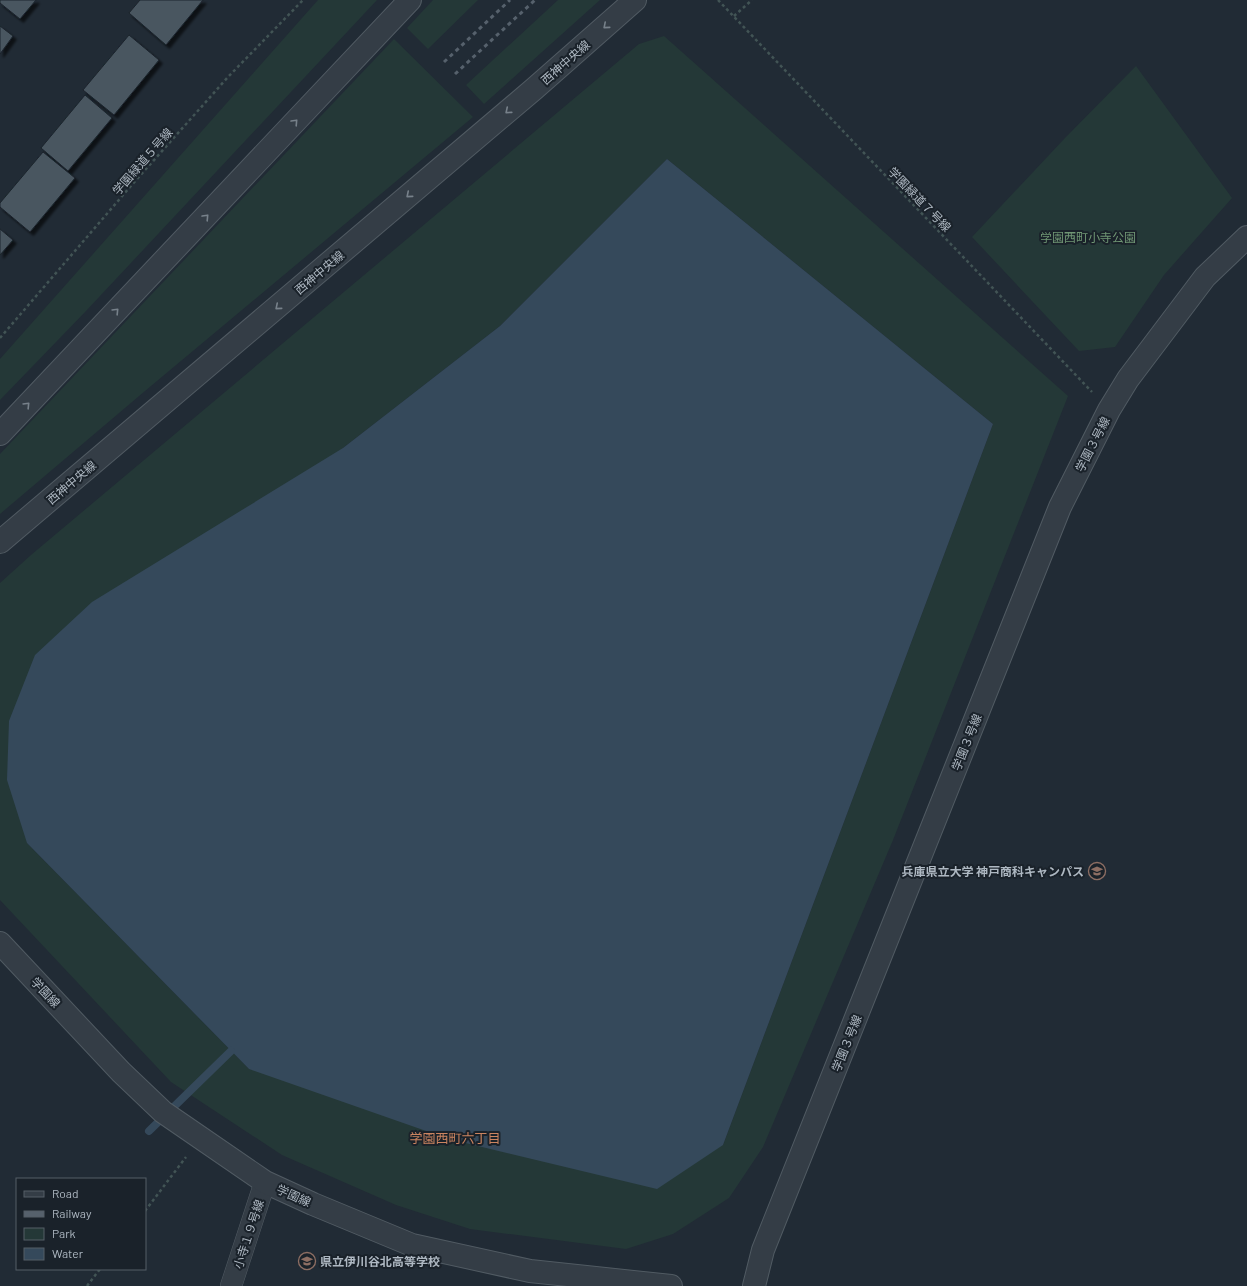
<svg xmlns="http://www.w3.org/2000/svg" width="1247" height="1286" font-family="Barlow,'Noto Sans JP',sans-serif">
<defs>
<filter id="shadow"><feDropShadow dx="3.5" dy="3.5" stdDeviation="1" flood-color="#0009"/></filter>
</defs>
<rect width="100%" height="100%" fill="#212b35"/>
<path fill="#243837" fill-rule="evenodd" d="M318,0H377L86,311L0,400V359Z
M433,0H478L428,49L407,28Z
M558,0H600L484,104L466,85Z
M664,36L1068,396L893,840L763,1147L729,1198L673,1234L626,1249L470,1229L396,1205L282,1155L171,1082L0,900V583L31,555L639,44ZM667,159L993,424L723,1145L249,1069L27,843L343,448L500,326Z
M394,39L473,117L145,391L0,514V454Z
M1136,66L1232,198L1164,275L1115,347L1079,351L972,237L1065,138Z"/>
<path fill="#35495b" d="M667,159L993,424L723,1145L657,1189L449,1139L249,1069L27,843L7,780L9,721L35,655L92,602L343,448L500,326Z"/>
<g fill="none" stroke-linecap="round" stroke-linejoin="round">
<path stroke="#35495b" stroke-width="8" d="M149,1131L231,1051"/>
</g>
<path fill="#495661" stroke="#1b242c" filter="url(#shadow)" d="M0,0H36L20,19L0,3Z
M140,0H203L166,45L129,13Z
M0,26L13,36L0,54Z
M129,35L159,60L114,115L83,90Z
M85,95L112,118L68,171L41,148Z
M43,152L75,178L30,232L0,207V203Z
M0,229L13,240L0,255Z"/>
<g fill="none" stroke-linecap="round" stroke-linejoin="round">
<g stroke="#515b63" stroke-width="22">
<path id="minor" d="M231,1286L265,1182"/>
</g>
<g stroke="#515b63" stroke-width="24">
<path id="tertiary" d="M0,434L410,0
M0,542L534,89L635,0
M0,943L121,1072L163,1112L265,1182L313,1204L412,1245L530,1271L671,1286
M754,1286L763,1250L1060,507L1109,410L1128,379L1205,277L1247,237"/>
</g>
<path stroke="#425455" stroke-width="2.5" stroke-dasharray="3 3" stroke-linecap="butt" d="M718,0L1092,392
M734,16L752,0
M0,338L130,187L228,77L303,0
M145,1211L186,1157
M87,1286L100,1269"/>
<use href="#minor" stroke="#343d46" stroke-width="21"/>
<use href="#tertiary" stroke="#343d46" stroke-width="22"/>
<path stroke="#56616c" stroke-width="3" stroke-dasharray="4 4" stroke-linecap="butt" d="M444,62L510,0
M455,74L535,0"/>
</g>
<defs><path id="oneway-chevron" d="M-2-3.5L2.5 0L-2 3.5" fill="none" stroke-width="1.6" stroke-linecap="round" stroke-linejoin="round"/></defs>
<g stroke="#77818a">
<use href="#oneway-chevron" transform="translate(606 26) rotate(139)"/>
<use href="#oneway-chevron" transform="translate(508 111) rotate(140)"/>
<use href="#oneway-chevron" transform="translate(295 122) rotate(-47)"/>
<use href="#oneway-chevron" transform="translate(409 195) rotate(140)"/>
<use href="#oneway-chevron" transform="translate(206 217) rotate(-47)"/>
<use href="#oneway-chevron" transform="translate(278 307) rotate(140)"/>
<use href="#oneway-chevron" transform="translate(116 311) rotate(-46)"/>
<use href="#oneway-chevron" transform="translate(27 405) rotate(-46)"/>
</g>
<defs>
<g id="university-ring" transform="scale(0.9)"><circle r="9.5" fill="#1a222a" stroke="#8d6e63" stroke-width="1.5"/><path d="M0-5L7-2L0 1L-7-2ZM-4 1L0 2.5L4 1V4Q0 6-4 4Z" fill="#8d6e63"/></g>
<g id="school-ring" transform="scale(0.9)"><circle r="9.5" fill="#1a222a" stroke="#8d6e63" stroke-width="1.5"/><path d="M0-5L7-2L0 1L-7-2ZM-4 1L0 2.5L4 1V4Q0 6-4 4Z" fill="#8d6e63"/></g>
</defs>
<g fill-rule="evenodd">
<use href="#university-ring" x="1097" y="871"/>
<use href="#school-ring" x="307" y="1261"/>
</g>
<g text-anchor="middle" dominant-baseline="central" stroke-width="4" stroke-linejoin="round" paint-order="stroke">
<g font-size="12" fill="#aeb8c2" stroke="#1a222a">
<text transform="translate(565 62) rotate(-41)">西神中央線</text>
<text transform="translate(142 161) rotate(-49)">学園緑道５号線</text>
<text transform="translate(920 199) rotate(46)">学園緑道７号線</text>
<text transform="translate(319 272) rotate(-40)">西神中央線</text>
<text transform="translate(1092 444) rotate(-63)">学園３号線</text>
<text transform="translate(71 482) rotate(-40)">西神中央線</text>
<text transform="translate(966 742) rotate(-68)">学園３号線</text>
<text transform="translate(46 992) rotate(47)">学園線</text>
<text transform="translate(846 1043) rotate(-68)">学園３号線</text>
<text transform="translate(294 1195) rotate(24)">学園線</text>
<text transform="translate(248 1234) rotate(-72)">小寺１９号線</text>
</g>
<g font-size="12" fill="#709674" stroke="#1a222a">
<text x="1088" y="237">学園西町小寺公園</text>
</g>
<g font-size="12" font-weight="bold" fill="#aeb8c2" stroke="#1a222a" text-anchor="end">
<text x="1084" y="871">兵庫県立大学 神戸商科キャンパス</text>
<text x="320" y="1261" text-anchor="start">県立伊川谷北高等学校</text>
</g>
<g font-size="13" fill="#cb8460" stroke="#1a222a">
<text x="455" y="1138">学園西町六丁目</text>
</g>
</g>
<rect x="16" y="1178" width="130" height="92" fill="#1a222a" stroke="#555e67"/>
<rect x="24" y="1191" width="20" height="6" fill="#343d46" stroke="#555e67"/>
<text x="52" y="1198" font-size="12" fill="#aeb8c2">Road</text>
<rect x="24" y="1211" width="20" height="6" fill="#56616c" stroke="#555e67"/>
<text x="52" y="1218" font-size="12" fill="#aeb8c2">Railway</text>
<rect x="24" y="1228" width="20" height="12" fill="#243837" stroke="#555e67"/>
<text x="52" y="1238" font-size="12" fill="#aeb8c2">Park</text>
<rect x="24" y="1248" width="20" height="12" fill="#35495b" stroke="#555e67"/>
<text x="52" y="1258" font-size="12" fill="#aeb8c2">Water</text>
</svg>
